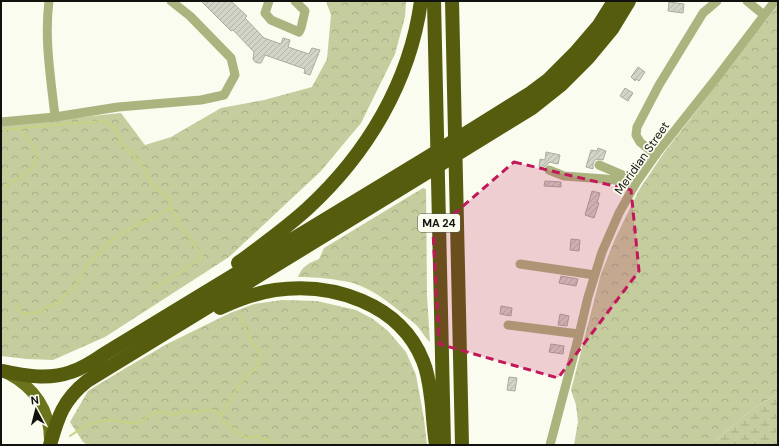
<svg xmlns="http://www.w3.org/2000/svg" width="779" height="446" font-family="'DM Sans',sans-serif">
<defs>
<pattern id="forest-crowns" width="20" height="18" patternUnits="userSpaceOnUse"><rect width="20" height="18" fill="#c5cc9d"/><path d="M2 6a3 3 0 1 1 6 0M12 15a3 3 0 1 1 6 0" fill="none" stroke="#a8ae86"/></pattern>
<pattern id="wetland-marsh" width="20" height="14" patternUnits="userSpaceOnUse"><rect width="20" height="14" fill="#c5cc9d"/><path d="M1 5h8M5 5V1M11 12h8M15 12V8" fill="none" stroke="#a8ae86"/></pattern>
<pattern id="building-hatch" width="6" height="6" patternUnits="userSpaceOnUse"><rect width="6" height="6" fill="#d2d4c8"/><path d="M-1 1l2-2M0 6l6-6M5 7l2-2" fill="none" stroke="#b3b5ab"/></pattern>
</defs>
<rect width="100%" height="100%" fill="#fafcef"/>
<path fill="url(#forest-crowns)" d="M326,1H406L405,17L395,54L361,123L321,171L229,257L105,337L53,360L27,359L1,356V125L121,113L145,145L171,137L221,108L264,100L312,87L327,59L331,15Z
M778,5V394L754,408L724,433L713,445H574L578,422L576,405L571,390L601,274L615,239L639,190L663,154Z
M423,188L426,189L427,296L430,342C424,337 421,329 415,324C397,309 376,290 353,283C336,279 316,277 298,277C302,266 309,263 319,259L324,248Z
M282,300L317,301L356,310L373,319L388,331L406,352L416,375L424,419L427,445H88L83,442L70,422L88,391L124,369L167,344L230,313L254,304Z"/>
<path fill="url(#wetland-marsh)" d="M778,394V445H713L724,433L754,408Z"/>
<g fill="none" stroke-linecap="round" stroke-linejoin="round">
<path stroke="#c7d284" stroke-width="2" d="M1,130L63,124L107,121L116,130L122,144L137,159L144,169L153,185L166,196L178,222L203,257L170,279L152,289
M4,190L6,185L9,184L12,180L16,181L31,169L38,153L19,128
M16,306L22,313L31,314L40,312L46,307L51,306L61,301L68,291L75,287L86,267L110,241L141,223L158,216L171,207
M239,315L252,342L259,351L260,356L259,364L254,370L244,379L237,390L225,408L221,416L224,422L239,434L248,438L257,436L276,445
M70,436C81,428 95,419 110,420C119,420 128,425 137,423C140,422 143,420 145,418C158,409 161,411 174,415L181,411L198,412L205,410H211L222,414"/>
</g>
<path fill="url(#building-hatch)" stroke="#a9ac9f" d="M201,1H231L247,16L245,18L264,38L281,44L283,38L290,40L288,47L309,54L312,48L320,50L310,75L304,73L305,69L265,55L261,63H258L255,62L253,59L254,52L233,30L231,31Z
M669,2L684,4L683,13L668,11Z
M638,67L645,72L639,81L636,79L635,81L631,77Z
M625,88L633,93L628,101L620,96Z
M598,148L606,151L603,160L596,159L593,163V169L586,167L591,150L597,151Z
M546,152L560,155L558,164L549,162L548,164L545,166L543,168L539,167L540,159L545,160Z
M545,181L561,182V187L544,186Z
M592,191L600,193L597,203H599L594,218L585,215Z
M571,239L580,240L579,251L570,250Z
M561,276L578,279L576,286L559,283Z
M501,306L512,308L511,316L500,314Z
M560,314L569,316L567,326L558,325Z
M551,344L564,346L563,354L549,352Z
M509,377L517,378L515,391L507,390Z"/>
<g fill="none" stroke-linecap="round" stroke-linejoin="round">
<path stroke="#abb37e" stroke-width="9" d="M269,1L265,13L271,20L299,32L301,28L305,11L295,1
M747,1L764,15
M55,117L118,107L201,100L224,95L235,75L231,58L190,16L171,1
M1,122L55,117C51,79 44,39 49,1
M656,155L640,142L636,135L637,127L659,85L703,13L717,1
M599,165L627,177L637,181
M549,170L564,176L605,179L622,181L633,188
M520,264L595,275
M508,325L579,334
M550,445L578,339L588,297L602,252L619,213L636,183L657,153L718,76L775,1"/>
<path stroke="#6b741b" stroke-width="12" d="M7,373C34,387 50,410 50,440"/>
<path stroke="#555c0e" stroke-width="14" d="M434,1L444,445
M452,1L462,445
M238,263C261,246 285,229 307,209C367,154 410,82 421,1
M220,308C237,300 256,293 275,290C332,282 400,303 423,361C429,375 430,390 432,406C433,419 434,432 436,445
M3,371C25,376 49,380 71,372C83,368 94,361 104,354L428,157L529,94L549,79L575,53L599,25L614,1
M50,445C58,417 63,400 87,381L428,172L532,108L561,85L588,58L612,29L629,1"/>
</g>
<path fill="#c2185b" fill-opacity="0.2" stroke="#c2185b" stroke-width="3" stroke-dasharray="8 5" stroke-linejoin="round" d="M514,162L631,190L639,271L558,378L439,344L433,232Z"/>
<g text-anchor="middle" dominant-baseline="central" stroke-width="3.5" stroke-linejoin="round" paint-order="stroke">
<rect fill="#fafcef" stroke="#575852" stroke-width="1" x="418" y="214" width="42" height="18" rx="3"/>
<g font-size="11" font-weight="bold" fill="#11120e">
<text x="439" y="223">MA 24</text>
</g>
<g font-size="12" fill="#11120e" stroke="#fafcef">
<text transform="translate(642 158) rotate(-55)">Meridian Street</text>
</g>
</g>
<rect width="779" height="446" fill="none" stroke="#11120e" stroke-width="4"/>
<g transform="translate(36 410) rotate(353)" stroke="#fafcef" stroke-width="3" paint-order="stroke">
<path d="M0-3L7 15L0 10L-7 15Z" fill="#11120e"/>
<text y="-6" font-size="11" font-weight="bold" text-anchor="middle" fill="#11120e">N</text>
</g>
</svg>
